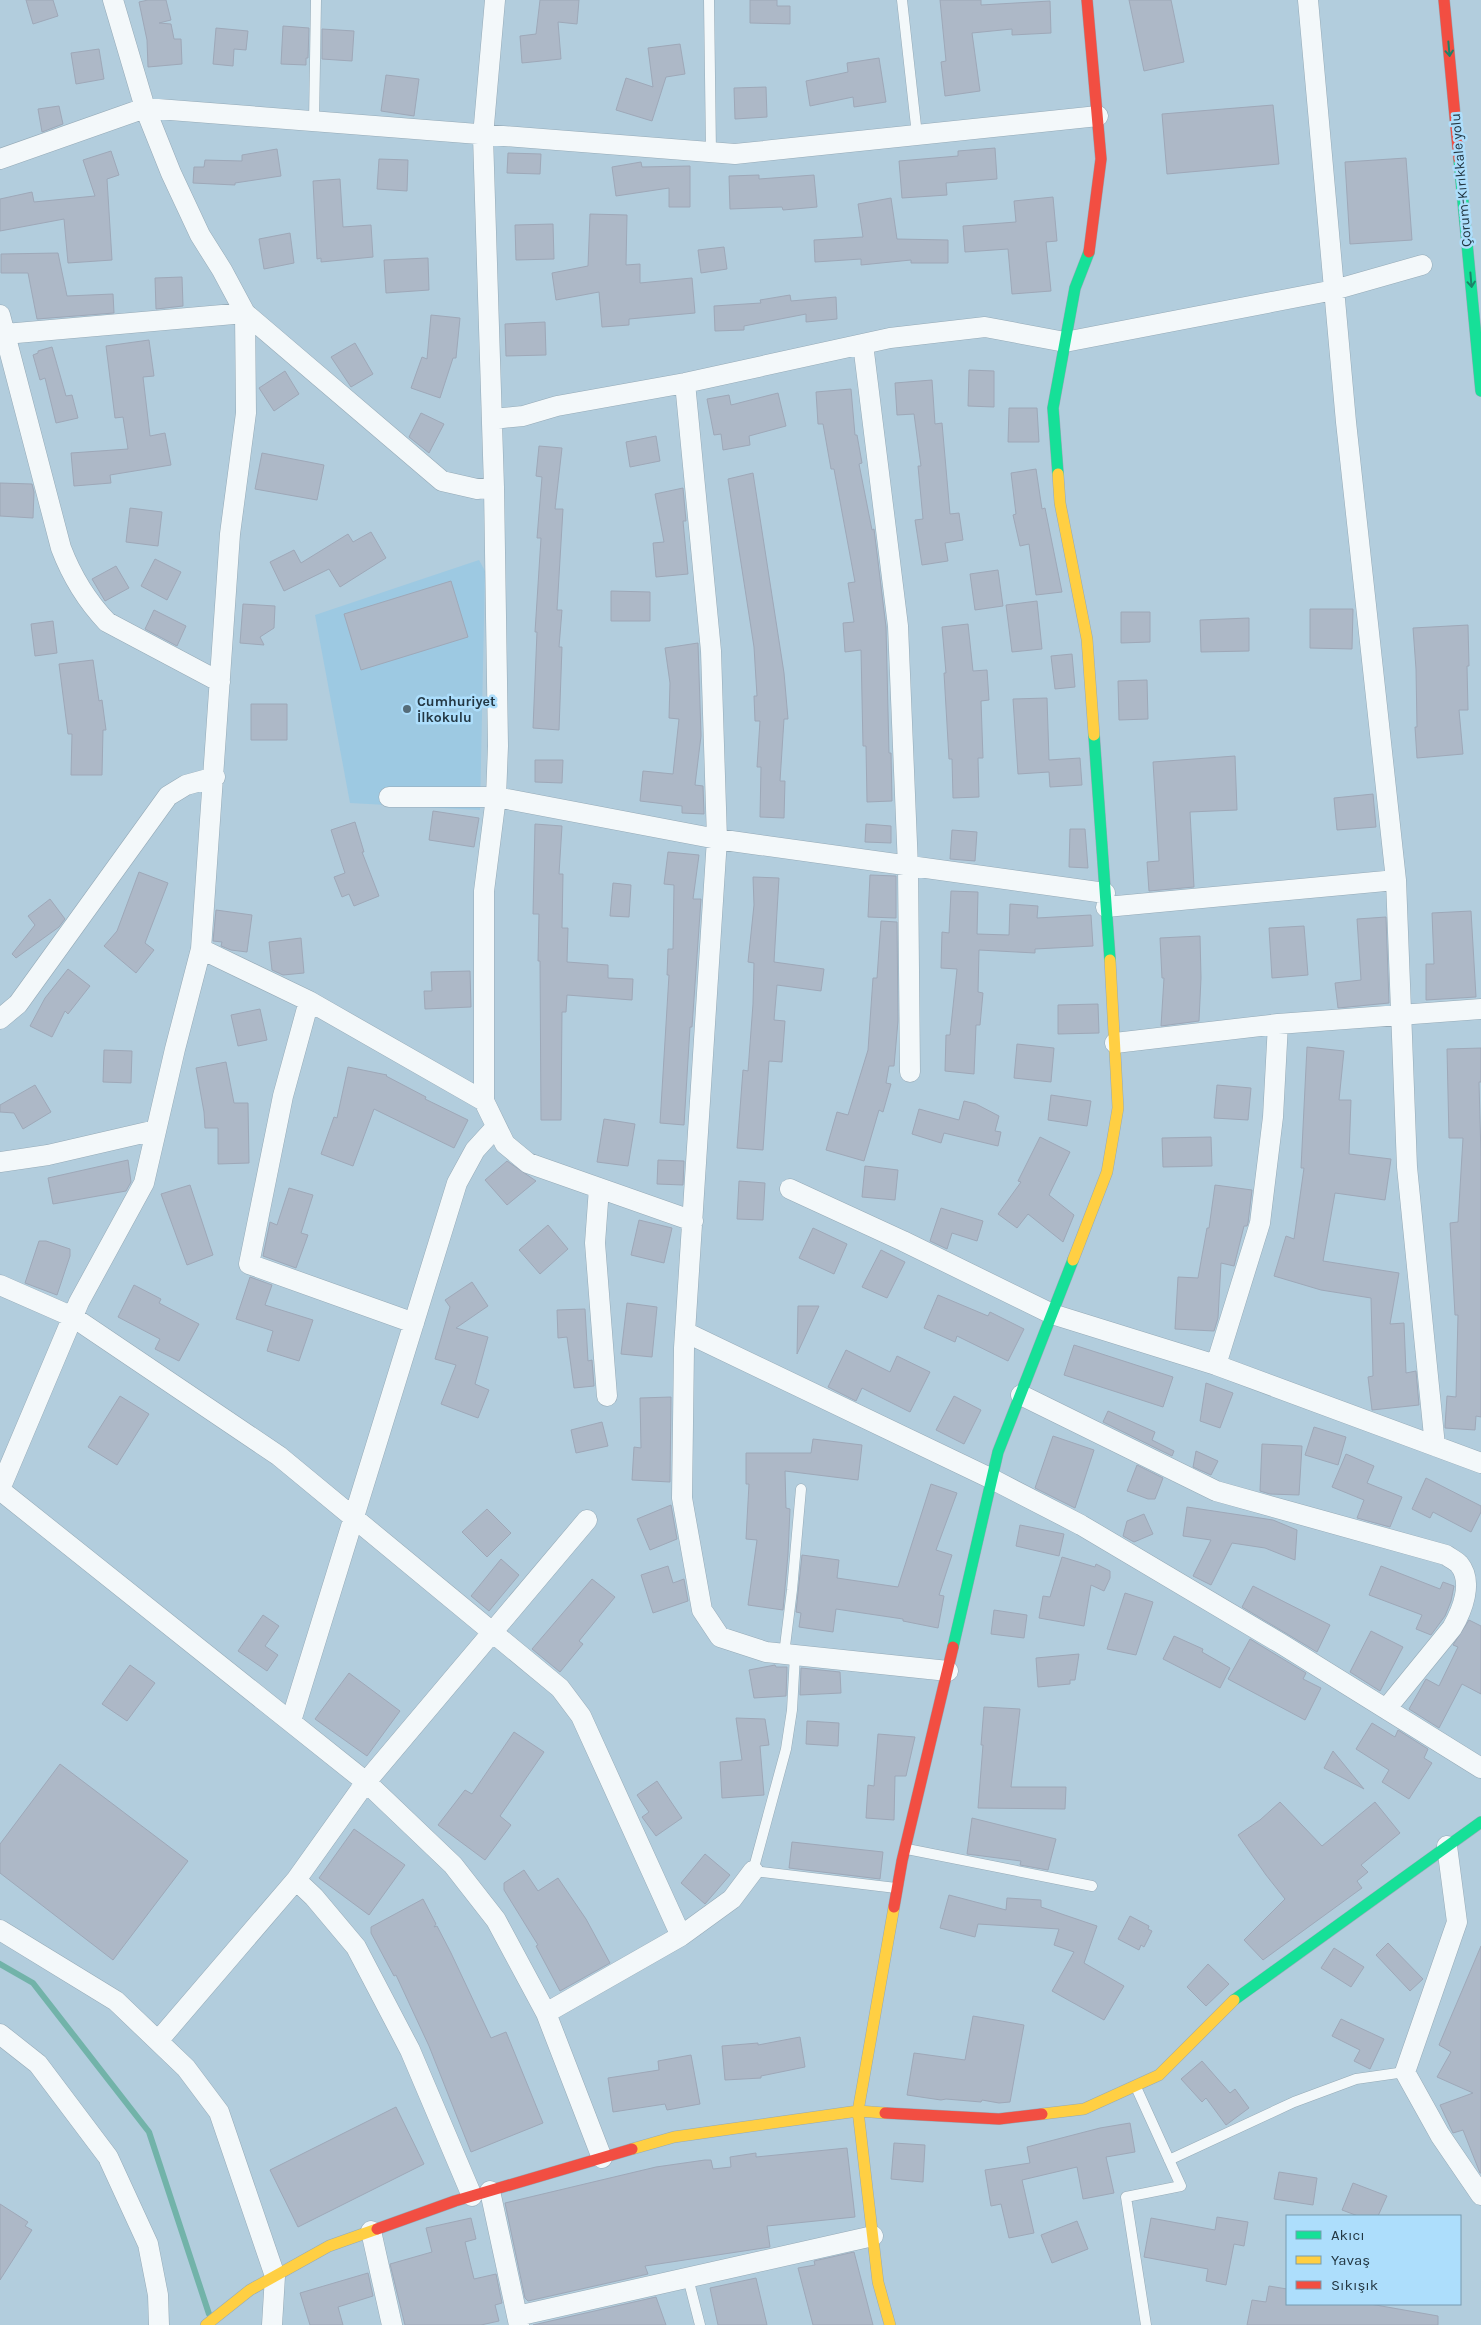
<svg xmlns="http://www.w3.org/2000/svg" width="1481" height="2325" font-family="Karla,sans-serif">
<rect width="100%" height="100%" fill="#b2cddd"/>
<path fill="#9dc9e2" d="M479,560L485,571L480,810L350,803L315,615Z"/>
<g fill="none" stroke-linecap="round" stroke-linejoin="round">
<path stroke="#72b3a9" stroke-width="6" d="M0,1964L33,1983L149,2132L209,2314"/>
</g>
<path fill="#adb8c7" stroke="#9ea8b8" d="M26,0H53L58,16L33,24Z
M148,0H166L171,20L159,23L171,24L174,39H181L182,64L148,67L147,40L139,2Z
M540,0H579L577,24L558,22L561,59L522,63L520,36L536,34Z
M750,0H777V6H790V24L750,23Z
M940,0H981V5L1050,1L1051,33L1012,35V29L972,33L980,91L945,96L941,62L946,61Z
M1129,0H1171L1184,62L1144,71Z
M283,26L309,28L308,58H306V65L281,64Z
M216,28L248,31L246,50L234,49L233,66L213,64Z
M322,29L354,31L352,61L322,59Z
M680,44L685,74L666,77L652,121L616,110L626,78L653,87L648,48Z
M99,49L104,79L76,84L71,53Z
M879,58L886,102L854,107L853,97L810,106L806,81L848,72L847,63Z
M386,75L419,79L414,116L381,111Z
M766,87L767,117L735,119L734,88Z
M1273,105L1279,164L1167,174L1162,114Z
M59,106L63,124L42,132L38,109Z
M995,148L997,179L946,183L947,195L902,198L899,161L958,156V151Z
M277,149L281,176L235,183V185L193,183L194,167H204L205,160L242,161V155Z
M111,151L119,175L107,179L112,260L68,263L64,219L0,231V199L32,192L34,202L95,196L83,160Z
M508,153L541,154L540,174L507,173Z
M1406,158L1412,240L1350,244L1345,162Z
M379,159L408,160L407,191L377,189Z
M641,162L642,167L690,166V207H669V188L616,196L612,167Z
M759,175V179L814,175L817,207L783,210L782,207L730,209L729,176Z
M340,179L343,227L371,225L373,257L321,262V258L317,259L313,181Z
M1053,197L1057,241L1046,242L1051,291L1012,294L1008,249L965,252L963,226L1016,222L1014,201Z
M891,198L897,239L948,240V263H911V260L861,265V259L815,262L814,240L863,237L858,204Z
M590,214L627,215L626,265L640,264V283L692,278L695,313L629,319V325L602,327L599,292L556,300L552,273L588,266Z
M553,224L554,259L516,260L515,225Z
M290,233L294,263L264,269L259,239Z
M724,247L727,269L701,273L698,250Z
M58,253L67,296L113,294L114,313L37,319L28,273H1V254Z
M428,258L429,290L386,293L384,260Z
M182,277L183,306L156,309L155,278Z
M790,295L791,301L836,297L837,319L806,322V314L744,326V330L715,331L714,306L761,303L760,300Z
M431,315L460,318L456,358H453L440,398L411,388L422,357L427,359Z
M545,322L546,355L506,356L505,324Z
M149,340L154,376L143,377L150,436L165,433L171,465L110,475L111,483L74,486L71,453L128,449L123,417L115,418L106,346Z
M355,343L373,374L351,387L331,357Z
M52,347L66,396L72,395L78,418L56,423L45,378L40,380L33,355L38,353V351Z
M969,370L994,371V407L968,406Z
M285,371L299,394L274,411L259,388Z
M932,380L935,424L942,423L950,514L959,513L963,540L945,543L948,561L922,565L915,520L923,519L918,466H921L914,414L897,415L895,383Z
M851,389L855,435H857L862,463L859,464L872,530L874,529L886,627L889,753H891L892,801L867,802L866,746H863L861,650L845,652L843,623L854,622L848,583L855,582L834,469H831L823,424H818L816,392Z
M778,393L786,426L749,436L750,445L723,450L721,434L714,435L707,399L729,395L731,405Z
M1009,408H1037L1039,442H1008Z
M421,413L444,424L429,453L409,437Z
M656,436L660,461L630,467L626,442Z
M539,446L562,448L555,509H563L557,610H562L559,647H562L559,730L533,728L537,632H535L541,538H537L542,477L536,476Z
M262,453L324,465L317,500L255,489Z
M1036,469L1042,509L1045,508L1062,592L1036,595L1029,544L1020,546L1013,515L1016,514L1011,473Z
M753,473L784,673L788,719H784L780,781H785L784,818L760,817L761,767H757L760,721H755L754,696H757L754,647L728,479Z
M0,483L32,484L34,492L33,518L0,516Z
M683,488L686,521H683L688,574L656,577L653,543L664,542L655,494Z
M130,508L162,512L158,546L126,542Z
M371,532L386,558L340,587L329,569L284,591L270,562L294,550L301,563L348,534L353,542Z
M155,559L181,572L167,600L141,586Z
M116,566L129,588L105,601L92,579Z
M998,570L1003,606L975,610L970,574Z
M451,581L468,637L361,670L344,614Z
M611,591L650,592V621H611Z
M1037,601L1042,649L1012,652L1006,605Z
M243,604L275,606L274,628L260,637L264,645L240,643Z
M1310,609H1353L1352,649L1310,648Z
M154,610L186,626L177,646L145,629Z
M1121,612H1150V642L1121,643Z
M1249,618V651L1201,652L1200,620Z
M53,621L57,653L35,656L31,624Z
M968,624L973,671L987,670L989,700L981,701L983,758H978L979,797L953,798L952,759H949L944,673H946L942,627Z
M1468,625L1469,666H1467L1468,710H1459L1463,754L1417,758L1415,727H1417L1416,669L1413,628Z
M698,643L701,736L695,785L703,786L704,814L682,813V806L640,801L643,771L673,774L679,719L669,718L670,683L665,648Z
M1072,654L1075,687L1055,689L1051,656Z
M93,660L99,701L102,700L106,730H103L102,775H71L72,734H68L59,664Z
M1147,680L1148,719L1119,720L1118,681Z
M1047,698L1049,760L1080,758L1082,785L1050,787L1049,772L1018,774L1013,699Z
M251,704H287V740H251Z
M1235,756L1237,810L1190,812L1194,887L1149,891L1147,862L1159,861L1153,762Z
M535,760H563L562,783L535,782Z
M1373,794L1376,827L1337,830L1334,798Z
M433,811L479,818L474,847L429,840Z
M355,822L364,852H362L379,896L354,906L349,894L342,897L334,877L345,873L331,830Z
M535,824L562,826L559,874H563L562,928H568L567,962L608,965V978L633,979L632,1000L567,995L566,1012H562L561,1120H541L540,961H538L539,914H533Z
M866,824L891,826V843L865,842Z
M1070,829H1085L1088,868L1069,867Z
M952,830L977,832L975,861L950,859Z
M668,852L699,855L693,899H701L692,1027H690L684,1125L660,1123L669,975H667L668,949H673L674,885L664,884Z
M139,872L168,883L145,943L154,950L136,973L104,946L117,931Z
M870,875L896,876V918L868,917Z
M753,877L779,878L774,962L824,969L821,991L777,985L774,1020L785,1021L782,1062L769,1061L763,1150L737,1148L743,1070L748,1071L753,1004L754,963L748,962L754,905Z
M613,883L631,885L629,917L610,916Z
M951,891L978,892L977,934L1009,935L1010,904L1038,906L1037,918L1091,915L1093,946L1035,949V953L979,950L978,992L983,993L980,1025H976L974,1074L945,1071L946,1035H950L957,969L941,968L942,932L949,933Z
M50,899L65,919L59,927L16,958L12,954L35,925L28,916Z
M216,910L252,915L247,952L231,950L221,946L222,942L213,941Z
M1471,911L1476,997L1426,1000V964H1434L1432,913Z
M1386,917L1389,1003L1338,1008L1335,983L1361,980L1357,919Z
M881,921L897,922L898,1021L894,1066H889L886,1083L891,1084L883,1112L879,1110L864,1161L826,1150L837,1112L848,1115L868,1050L873,978H877Z
M1304,926L1308,975L1272,978L1269,928Z
M1200,936L1201,978L1199,1021L1161,1026L1164,978H1162L1160,938Z
M301,938L304,973L283,975L272,970L269,942Z
M68,969L90,986L68,1014L65,1011L52,1037L30,1026L45,998Z
M470,971L471,1007L425,1009L424,991H432L431,972Z
M1098,1004L1099,1033L1058,1034V1005Z
M260,1009L267,1040L238,1046L231,1015Z
M1017,1044L1054,1048L1051,1082L1014,1078Z
M1307,1047L1344,1051L1339,1100H1351L1349,1154L1391,1159L1385,1200L1335,1193L1323,1261L1399,1273L1390,1324L1404,1323L1406,1373L1416,1371L1419,1405L1372,1410L1368,1377L1373,1376L1371,1298L1321,1290L1274,1276L1286,1236L1294,1239L1304,1168H1301Z
M1481,1048V1082H1479L1481,1156V1417L1476,1416L1475,1430L1445,1428V1426L1447,1396L1456,1397L1458,1315H1455L1450,1223L1458,1222L1463,1138H1449L1447,1049Z
M104,1050L132,1051L131,1083L103,1082Z
M226,1062L234,1103H248L249,1163L218,1164V1128H205L204,1112L196,1068Z
M348,1067L387,1075L386,1076L426,1097L425,1099L468,1120L454,1148L374,1109L353,1166L321,1154L334,1117L337,1118Z
M35,1085L51,1112L23,1129L14,1113L0,1112V1105Z
M1217,1085L1251,1088L1248,1120L1214,1118Z
M1051,1095L1091,1101L1087,1126L1048,1120Z
M964,1101L976,1104L999,1116L995,1131L1001,1132L998,1146L944,1133L941,1143L912,1134L919,1109L959,1120Z
M604,1119L635,1124L628,1166L597,1162Z
M1040,1137L1070,1152L1049,1195L1074,1215L1063,1242L1028,1214L1017,1228L998,1214L1021,1182L1018,1181Z
M1211,1137L1212,1166L1163,1167L1162,1138Z
M128,1160L131,1182L126,1191L53,1204L48,1178Z
M658,1160L684,1161L683,1185L657,1184Z
M507,1161L536,1181L507,1205L485,1180Z
M865,1166L898,1170L895,1200L862,1197Z
M739,1181L765,1183L763,1220L737,1219Z
M190,1185L213,1255L187,1265L161,1194Z
M1215,1185L1252,1190L1248,1223L1247,1226H1244L1234,1266L1221,1263L1218,1318L1214,1331L1175,1329L1178,1277L1198,1278L1207,1228H1209Z
M289,1188L313,1195L301,1233L308,1235L296,1268L263,1256L270,1222L277,1225Z
M941,1208L983,1221L977,1241L952,1233L947,1249L930,1241Z
M639,1220L672,1228L664,1263L631,1255Z
M548,1225L568,1249L540,1274L519,1250Z
M813,1228L847,1244L834,1274L799,1258Z
M39,1241H46L70,1249V1256L57,1295L25,1283Z
M881,1250L905,1262L887,1298L862,1287Z
M250,1277L272,1285L265,1305L313,1320L299,1361L267,1351L273,1331L236,1319Z
M472,1282L488,1306L456,1328L488,1337L475,1384L489,1390L478,1418L441,1404L456,1365L435,1359L450,1307L445,1300Z
M134,1285L161,1299L159,1303L199,1324L179,1361L155,1349L160,1339L118,1317Z
M938,1295L988,1316L990,1312L1024,1329L1008,1361L957,1336L955,1342L924,1328Z
M627,1303L657,1307L652,1357L621,1354Z
M798,1306H819L797,1354Z
M585,1309L588,1361L592,1360L594,1386L574,1388L567,1337L558,1338L557,1310Z
M1074,1345L1173,1377L1163,1407L1064,1375Z
M846,1350L890,1372L897,1356L930,1372L910,1412L862,1388L856,1401L828,1387Z
M1206,1383L1233,1393L1220,1428L1200,1421Z
M120,1396L149,1414L117,1465L88,1447Z
M954,1396L981,1410L964,1444L936,1430Z
M671,1397L670,1482L632,1480L634,1447L641,1448L640,1398Z
M1108,1411L1155,1432L1152,1440L1174,1451L1172,1456L1103,1422Z
M602,1422L608,1446L576,1453L571,1430Z
M1314,1427L1346,1437L1338,1465L1305,1455Z
M1053,1436L1094,1450L1075,1508L1035,1488Z
M813,1439L862,1445L858,1480L785,1471L786,1508L790,1509L788,1554L783,1610L748,1605L757,1540L746,1539L749,1484H746V1453H811Z
M1262,1444L1302,1446L1299,1495L1270,1494L1260,1491Z
M1196,1451L1218,1461L1211,1475L1193,1467Z
M1346,1454L1374,1466L1367,1483L1402,1497L1390,1527L1357,1518L1364,1500L1332,1487Z
M1137,1465L1163,1478L1155,1499H1148L1127,1491Z
M1426,1478L1481,1506V1512L1471,1532L1433,1512L1430,1518L1412,1509Z
M931,1484L957,1493L936,1550L952,1555L939,1595L944,1596L938,1628L903,1621V1619L836,1609L833,1632L799,1627L801,1613L796,1612L802,1555L839,1560L837,1578L898,1587Z
M671,1505L677,1539L650,1550L637,1519Z
M1187,1507L1273,1520L1297,1530L1295,1560L1265,1548L1232,1543L1211,1585L1193,1576L1211,1540L1183,1536Z
M487,1509L511,1533L487,1557L462,1532Z
M1144,1514L1153,1534L1134,1542L1123,1536L1127,1521Z
M1020,1525L1064,1534L1059,1556L1016,1546Z
M1062,1557L1095,1567L1096,1564L1110,1571V1578L1104,1591L1091,1585L1084,1626L1039,1618L1043,1596L1050,1597Z
M501,1559L519,1575L489,1611L471,1596Z
M668,1566L673,1583L684,1579L688,1601L653,1613L641,1575Z
M1381,1566L1440,1589L1443,1582L1454,1586L1451,1601L1445,1616L1431,1635L1416,1629L1422,1615L1369,1595Z
M592,1579L615,1597L579,1641L583,1644L560,1672L532,1649Z
M1253,1586L1330,1625L1317,1652L1242,1607Z
M1125,1593L1153,1602L1136,1655L1107,1649Z
M994,1610L1027,1615L1024,1638L991,1634Z
M263,1615L279,1626L265,1646L278,1655L267,1671L238,1651Z
M1469,1620L1481,1626V1694L1462,1684L1439,1728L1409,1709L1426,1679L1439,1686L1458,1647L1453,1645Z
M1371,1631L1403,1647L1380,1691L1350,1672Z
M1174,1636L1203,1649L1202,1652L1230,1668L1220,1688L1163,1659Z
M1250,1639L1306,1673L1303,1679L1321,1688L1305,1720L1228,1679Z
M1079,1654L1075,1680H1070V1684L1038,1687L1036,1658Z
M130,1665L155,1683L127,1721L102,1704Z
M775,1665L776,1667H787L786,1696L754,1698L749,1670Z
M801,1668L840,1672L841,1693L800,1695Z
M349,1673L400,1711L367,1756L315,1719Z
M984,1707L1020,1709L1011,1787H1066L1065,1809L978,1808L983,1745H981Z
M736,1718L765,1719L769,1745L760,1746L764,1795L722,1798L720,1762L742,1760Z
M807,1721L839,1723L838,1746L806,1744Z
M1372,1723L1395,1737L1398,1730L1428,1749L1424,1758L1432,1763L1409,1799L1382,1782L1389,1770L1356,1749Z
M514,1732L544,1752L500,1816L511,1825L485,1860L438,1825L465,1790L472,1794Z
M878,1734L915,1737L906,1776H895L894,1820L866,1818L868,1785L874,1786Z
M1333,1751L1364,1789L1324,1768Z
M60,1764L188,1861L113,1960L0,1873V1844Z
M657,1781L682,1818L656,1836L642,1817L649,1812L637,1795Z
M1280,1802L1322,1846L1375,1802L1400,1833L1361,1865L1368,1872L1357,1881L1362,1888L1263,1960L1244,1940L1285,1899L1266,1875L1238,1835L1260,1820Z
M972,1818L1056,1839L1048,1870L1020,1865L1021,1861L967,1854Z
M354,1829L405,1865L369,1915L319,1878Z
M792,1842L883,1852L880,1879L789,1868Z
M705,1854L730,1875L705,1904L681,1883Z
M524,1870L538,1891L558,1878L586,1919L610,1963L560,1991L536,1946L538,1945L504,1890V1883Z
M949,1895L1006,1910L1007,1898L1041,1900V1907L1097,1926L1084,1963L1124,1986L1104,2020L1052,1991L1074,1952L1054,1945L1059,1929L978,1924L975,1937L940,1928Z
M423,1899L436,1924L434,1927L437,1926L451,1953L491,2038L506,2032L543,2123L471,2152L429,2046L396,1975L394,1976L371,1933V1927Z
M1130,1916L1149,1926L1148,1929L1152,1931L1144,1947L1141,1945L1139,1950L1118,1939Z
M1388,1943L1423,1979L1410,1991L1376,1955Z
M1481,1946V2173H1480L1463,2130L1453,2133L1440,2105L1473,2093L1437,2077L1451,2052L1439,2045Z
M1334,1948L1364,1967L1351,1987L1321,1968Z
M1208,1964L1229,1984L1206,2006L1187,1987Z
M973,2016L1024,2025L1010,2102L999,2103L982,2100L981,2102L946,2099L941,2100L907,2095L914,2053L965,2060Z
M1341,2019L1384,2039L1370,2069L1354,2061L1360,2050L1332,2036Z
M800,2037L805,2067L761,2076V2078L725,2080L722,2046L758,2043V2045Z
M691,2055L700,2104L667,2110L665,2104L613,2112L608,2078L659,2070L658,2061Z
M1202,2061L1230,2093L1235,2089L1249,2108L1226,2125L1206,2098L1202,2102L1181,2079Z
M396,2107L424,2164L298,2227L270,2170Z
M1130,2123L1135,2152L1106,2157L1114,2193L1083,2199L1077,2167L1022,2180L1034,2233L1009,2238L1001,2204L991,2206L985,2170L1030,2163L1027,2147L1100,2128Z
M894,2143L925,2145L923,2182L891,2179Z
M847,2148L855,2217L767,2226L770,2247L645,2266L648,2274L528,2301L525,2298L505,2203L656,2167L705,2160H711L713,2169L731,2167L730,2157L756,2153V2157Z
M1279,2172L1317,2178L1313,2205L1274,2199Z
M1353,2183L1387,2196L1378,2216H1358L1342,2210Z
M0,2204L28,2222L25,2226L32,2230L0,2280Z
M1217,2217L1248,2222L1244,2246L1234,2244L1226,2285L1206,2281L1208,2269L1144,2257L1151,2218L1215,2230Z
M471,2218L476,2239L465,2242L474,2279L496,2274L502,2303L495,2305L499,2321L481,2325H405L390,2264L432,2252L426,2228Z
M1077,2221L1088,2249L1052,2263L1041,2235Z
M854,2252L873,2325H813L798,2268L815,2265L814,2261Z
M368,2273L373,2296L338,2307L343,2325H310L300,2293Z
M756,2278L767,2325H718L710,2288Z
M1269,2286L1287,2289V2304H1370L1438,2316V2325H1247L1252,2300L1266,2302Z
M656,2297L666,2325H533Z"/>
<g fill="none" stroke-linecap="round" stroke-linejoin="round">
<g stroke="#95aab7" stroke-width="11">
<path id="lane" d="M709,0L711,152
M902,0L917,135
M314,122L316,0
M784,1654L792,1590L801,1489
M795,1655L792,1710L786,1749L753,1871L896,1888
M907,1849L1092,1886
M1136,2087L1181,2186L1126,2197L1146,2325
M1169,2160L1294,2102L1356,2079L1405,2072
M688,2278L700,2325"/>
</g>
<g stroke="#95aab7" stroke-width="21">
<path id="street" d="M495,0L483,136L494,487L498,746L496,797L484,891V1101L505,1144L528,1163L693,1221
M1308,0L1346,422L1396,880L1407,1167L1435,1446
M0,159L145,108L735,154L1098,116
M0,315L61,548C72,577 86,600 107,622L220,682
M5,334L245,313L442,481L477,489L494,487
M863,344L898,626L908,867L910,1072
M685,383L711,651L717,839L684,1348L682,1498L702,1610L720,1637L766,1652L948,1671
M493,419L523,416L557,406L685,383L890,338L985,327L1065,342L1334,290L1422,265
M389,797H496L717,839L1105,893
M1106,907L1396,880
M201,949L309,1001L484,1101
M309,1001L283,1096L249,1264L414,1323
M0,1019L18,1004L168,796L186,785L215,777
M1115,1043L1278,1024L1481,1009
M0,1162L48,1155L156,1130
M599,1188L595,1243L607,1396
M790,1189L903,1241L1052,1314L1216,1365L1481,1463
M0,1285L73,1317L279,1456L560,1688L581,1716L681,1936
M685,1332L992,1479L1081,1525L1280,1643L1481,1768
M1216,1365L1260,1223L1273,1117L1278,1024
M1021,1395L1216,1491L1446,1555C1450,1558 1456,1561 1459,1564C1474,1582 1462,1611 1452,1628L1386,1709
M0,1489L79,1302L144,1183L175,1049L201,949L230,534L246,413L245,313L222,270L200,235L171,173L145,108L113,0
M0,1490L366,1782L453,1865L496,1920L546,2013L602,2158
M291,1721L457,1183L475,1150L496,1127
M1447,1846L1457,1922L1405,2072L1440,2135L1481,2195
M296,1880L314,1897L356,1947L410,2050L472,2196
M0,1930L116,2001L186,2068L219,2112L275,2276L272,2325
M546,2013L681,1936L732,1899L753,1871
M0,2034L38,2064L108,2157L148,2244L158,2295L159,2325
M158,2041L296,1880L366,1782L587,1520
M490,2191L519,2325
M371,2231L392,2325
M517,2316L873,2236"/>
</g>
<g stroke="#95aab7" stroke-width="12">
<path id="fast" d="M1459,159L1481,391
M1058,474L1053,408L1075,288L1089,252
M1094,735L1110,960
M953,1647L998,1452L1073,1260
M1234,2000L1481,1822"/>
</g>
<g stroke="#95aab7" stroke-width="12">
<path id="slow" d="M1058,474L1060,503L1087,639L1094,735
M1073,1260L1107,1172L1118,1108L1110,960
M1042,2114L1084,2109L1159,2075L1234,2000
M632,2149L674,2137L858,2111L885,2113
M206,2325L250,2290L329,2246L377,2229
M890,2325L878,2282L858,2111L894,1907"/>
</g>
<g stroke="#95aab7" stroke-width="12">
<path id="jam" d="M1087,0L1101,159L1089,252
M1444,0L1459,159
M894,1907L902,1861L953,1647
M885,2113L999,2119L1042,2114
M377,2229L455,2201L632,2149"/>
</g>
<use href="#lane" stroke="#f3f8fa" stroke-width="10"/>
<use href="#street" stroke="#f3f8fa" stroke-width="20"/>
<use href="#fast" stroke="#16e098" stroke-width="11"/>
<use href="#slow" stroke="#ffcf43" stroke-width="11"/>
<use href="#jam" stroke="#f24e42" stroke-width="11"/>
</g>
<defs><path id="oneway-shaft" d="M-6 0H5M1.5-3L5.5 0L1.5 3" fill="none" stroke-width="1.6" stroke-linecap="round" stroke-linejoin="round" transform="scale(1.25)"/></defs>
<g stroke="#1d8369">
<use href="#oneway-shaft" transform="translate(1449 49) rotate(85)"/>
<use href="#oneway-shaft" transform="translate(1471 280) rotate(85)"/>
</g>
<circle fill="#556c79" stroke="#addefc" stroke-width="2" cx="407" cy="709" r="5"/>
<g text-anchor="middle" dominant-baseline="central" stroke-width="5" stroke-linejoin="round" paint-order="stroke">
<g font-size="14" fill="#233743" stroke="#addefc">
<text transform="translate(1461 180) rotate(-95)">Çorum-Kırıkkale yolu</text>
</g>
<g font-size="14" font-weight="bold" fill="#233743" stroke="#addefc" text-anchor="start">
<text x="417" y="701">Cumhuriyet<tspan x="417" dy="16">İlkokulu</tspan></text>
</g>
</g>
<rect x="1286" y="2215" width="175" height="90" fill="#addefc" stroke="#769bb2"/>
<rect x="1296" y="2231" width="25" height="8" fill="#16e098" stroke="#769bb2"/>
<text x="1331" y="2240" font-size="15" fill="#233743">Akıcı</text>
<rect x="1296" y="2256" width="25" height="8" fill="#ffcf43" stroke="#769bb2"/>
<text x="1331" y="2265" font-size="15" fill="#233743">Yavaş</text>
<rect x="1296" y="2281" width="25" height="8" fill="#f24e42" stroke="#769bb2"/>
<text x="1331" y="2290" font-size="15" fill="#233743">Sıkışık</text>
</svg>
